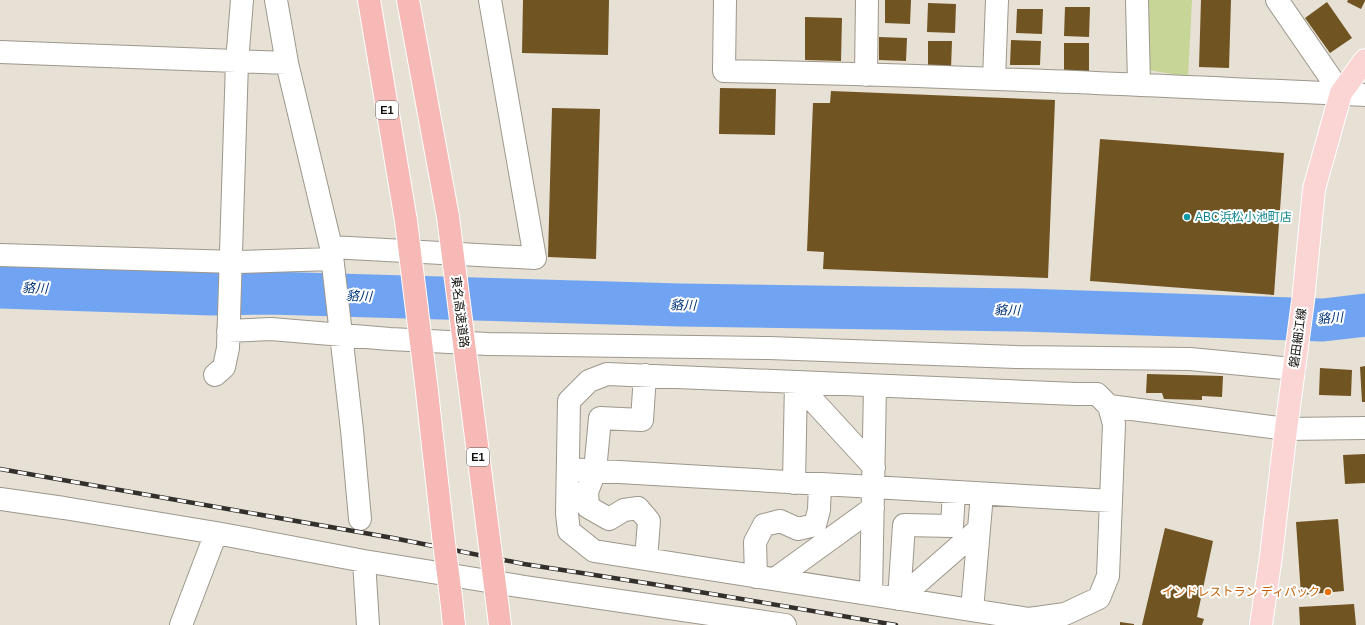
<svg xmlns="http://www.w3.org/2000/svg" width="1365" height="625" font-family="Helvetica,'Noto Sans JP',sans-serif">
<rect width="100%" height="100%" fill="#e7e0d4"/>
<path fill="#c7d596" d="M1147,0H1192L1188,77L1149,70Z"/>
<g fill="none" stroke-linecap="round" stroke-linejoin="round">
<path stroke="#70a4f2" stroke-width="43" d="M0,287L212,294L269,293L680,305L1023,310L1323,320L1365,315"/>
</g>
<path fill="#705422" d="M523,0H609L608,55L522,53Z
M885,0H911L910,24L885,23Z
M1201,0H1231L1229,68L1199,67Z
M1348,0H1365V1L1361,9L1347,2Z
M1327,2L1352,38L1330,53L1305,18Z
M928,3L956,4L955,33L927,32Z
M1065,7H1090L1089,37L1064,36Z
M1017,9H1043L1042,34L1016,33Z
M805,17L842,18L841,61L805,60Z
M879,37L907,38L906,61L879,60Z
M1011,40L1041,41L1040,65H1010Z
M928,41H952L951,69H928Z
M1064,43H1089V74L1064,73Z
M720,88L776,89L775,135L719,134Z
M831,91L1055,100L1048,278L823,269L824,252L807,251L813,103H830Z
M552,108L600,109L596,259L548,257Z
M1100,139L1284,153L1274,295L1090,281Z
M1365,366V402H1362L1360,367Z
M1320,368L1352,370L1351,396L1319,395Z
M1147,374L1223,376L1222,397L1202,396V400L1164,399L1162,393H1146Z
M1365,454V483L1345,484L1343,455Z
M1338,519L1344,591L1301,595L1296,522Z
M1165,528L1213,541L1197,617L1204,619L1202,625H1142Z
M1354,604L1356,625H1300L1299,607Z
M1120,622L1134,624V625H1120Z"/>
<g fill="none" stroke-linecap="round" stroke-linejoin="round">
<g stroke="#9d978c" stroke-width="24">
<path id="minor" d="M276,0L287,63L331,247L352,430L360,519
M725,0L724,71C938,75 1151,85 1365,95
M1137,0L1139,83
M1277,0L1341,93
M0,52L287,63
M866,75L867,0
M994,79L997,0
M331,247L535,258L490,0
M0,255L237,262L332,259
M228,331L271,329L390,339L488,344L769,348L1016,357L1190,359L1294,369
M607,374L1076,394H1097L1109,406L1114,424L1108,576L1099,598L1065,614L1029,619L594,551L569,531L567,514L569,401L589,381Z
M215,375L224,367L228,348L237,62L242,0
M645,375L642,420L600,418L595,471L587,492L588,507L609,519L624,510L638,508L649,521L646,559
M796,382L874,467
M1109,406L1286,429L1365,428
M568,469L1111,501
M794,483L796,382
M0,499L64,508L216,533
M364,561L368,625
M756,577L755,542L764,525L780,521L798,529L815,525L819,510L820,484
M775,579L873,508
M871,594L875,386
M899,599L904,525L952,526L954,492
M899,599L979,529
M972,610L982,494
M181,625L216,533L364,561L525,587L785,625"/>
</g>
<g stroke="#fff" stroke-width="24">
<path id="major" d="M1261,625L1271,556L1286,429L1303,301L1314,189L1341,93L1365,60"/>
</g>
<g stroke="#fff" stroke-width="24">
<path id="highway" d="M369,0L406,221
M408,0L448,217
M468,375L489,539
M426,383L443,535
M451,597L454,625
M497,601L500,625"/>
</g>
<use href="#minor" stroke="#fff" stroke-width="22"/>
<use href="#major" stroke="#fad5d3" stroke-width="22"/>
<use href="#highway" stroke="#f6b9b5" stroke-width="22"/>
<g stroke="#33302b" stroke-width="4.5">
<path id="rail" d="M0,469L393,538L524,564L652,584L896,625"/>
</g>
<use href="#rail" stroke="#fff" stroke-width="3" stroke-dasharray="9" stroke-linecap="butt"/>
<g stroke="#fff" stroke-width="24" stroke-linecap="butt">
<path id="highway-bridge" d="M448,217L468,375
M406,221L426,383
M443,535L451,597
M489,539L497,601"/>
</g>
<use href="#highway-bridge" stroke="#f6b9b5" stroke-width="22"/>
</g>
<circle fill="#0f9aa8" stroke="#fff" stroke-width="1.5" cx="1187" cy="217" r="4"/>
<circle fill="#e8710a" stroke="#fff" stroke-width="1.5" cx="1328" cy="592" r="4"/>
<g text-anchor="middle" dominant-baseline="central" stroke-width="4" stroke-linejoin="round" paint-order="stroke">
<g fill="#fff" stroke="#585754" stroke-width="1">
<rect x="376" y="101" width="22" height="18" rx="3"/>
<rect x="467" y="448" width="22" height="18" rx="3"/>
</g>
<g font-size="11" font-weight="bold" fill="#110f0b">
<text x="387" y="110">E1</text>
<text x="478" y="457">E1</text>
</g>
<g font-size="12" fill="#0d838f" stroke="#fff" text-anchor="start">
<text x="1195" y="217">ABC浜松小池町店</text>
</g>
<g font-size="12" fill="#110f0b" stroke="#fff">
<text transform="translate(460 312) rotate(83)">東名高速道路</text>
<text transform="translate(1298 338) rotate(-82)">磐田細江線</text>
</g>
<g font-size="12" fill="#c56008" stroke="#fff" text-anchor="end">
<text x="1320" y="592">インドレストラン ディパック</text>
</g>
<g font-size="13" font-style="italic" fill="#023578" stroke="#fff">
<text transform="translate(35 288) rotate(2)">貉川</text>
<text transform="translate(359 296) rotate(2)">貉川</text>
<text transform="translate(683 305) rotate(1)">貉川</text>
<text transform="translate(1007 310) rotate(1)">貉川</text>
<text transform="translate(1330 318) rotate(-4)">貉川</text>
</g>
</g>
</svg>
